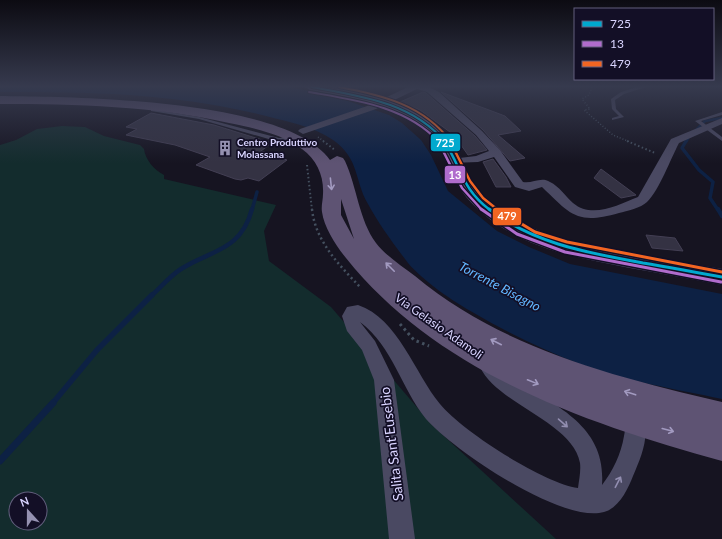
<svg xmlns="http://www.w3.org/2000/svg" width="722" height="539" font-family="Lato,sans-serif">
<rect width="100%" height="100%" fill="#161421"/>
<path fill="#132c2d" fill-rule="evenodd" d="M62,126L85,127L104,136L140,145L144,149C145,159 154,170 164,175V179L276,205L264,231L269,261L331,307L433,426L556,539H0V145L16,140L37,129ZM16,499H40V523H16Z"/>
<path fill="#0d2144" d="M0,87H290L339,98L389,115L402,123L421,140L431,155L448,191L497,231L529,247L570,264L722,294V399C676,389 623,381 580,364C543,350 508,333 474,313C454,302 423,281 408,263C395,246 378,223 368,204C354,180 360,159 333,140C313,126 288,122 266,116C175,93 93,92 0,92Z"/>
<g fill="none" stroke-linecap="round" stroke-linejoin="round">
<path stroke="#0d2144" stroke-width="2.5" d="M694,132L705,121L722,118
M686,142L689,137"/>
<path stroke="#0d2144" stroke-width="3.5" d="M686,141L682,148L699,170L713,182L710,198L718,210
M252,210L257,192"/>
<path stroke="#0d2144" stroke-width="4.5" d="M718,209L722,216
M151,296C161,287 170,276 181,269C211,250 241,251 252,209"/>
<path stroke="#0d2144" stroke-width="5.5" d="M52,404L97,350L152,295"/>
<path stroke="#0d2144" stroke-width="7" d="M0,461L53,403"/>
</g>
<path fill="#343243" stroke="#433f54" d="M423,92L426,93L475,136L487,150L468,155L454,135L420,110L400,102Z
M441,92L505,116L521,131L498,135L525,158L510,161L483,130Z
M151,113L214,125L272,143L261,151L287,160L259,181L248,178L241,180L235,179L196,165L210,157L175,145L126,135L137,129L126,127Z
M493,159L506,177L511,187H496L483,162Z
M601,169L636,195L621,198L594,178Z
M646,235L675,238L683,251L652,248Z"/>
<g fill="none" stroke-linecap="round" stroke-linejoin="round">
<path stroke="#44505f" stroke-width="1.5" stroke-dasharray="1 2" stroke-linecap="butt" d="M592,87L589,95L582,99L590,109L584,110L613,135L630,142
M318,137L325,142"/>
<path stroke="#44505f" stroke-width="2" stroke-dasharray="1.5 2.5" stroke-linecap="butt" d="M323,141L335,150
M627,141L655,153
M307,165L312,210"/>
<path stroke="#44505f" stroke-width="2.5" stroke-dasharray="2 3" stroke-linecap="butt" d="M312,209C315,241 340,266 361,288"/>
<path stroke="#44505f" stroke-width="3" stroke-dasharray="2.5 3.5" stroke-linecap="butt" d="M400,324L414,340L429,346"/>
<path fill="#4a4962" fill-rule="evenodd" d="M637,87H646L624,94L615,100L616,109L624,117L612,120V118L619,116L612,109L611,99L621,92Z
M151,109L199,117L279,138L295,136L298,138L295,140L279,142L199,119L151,111Z
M722,112V115L701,121L722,137V141L695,121Z"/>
<path fill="#4a4962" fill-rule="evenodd" d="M331,87H349L364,92L360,94Z
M408,87H429L439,92L482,131L500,150L523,182C532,184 541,176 550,182C559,186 566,197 573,203C592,219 618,205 638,197L671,139L722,118V124L679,143C670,160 660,189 647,202C641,208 627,211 619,213C577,225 571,215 542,187L529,191L515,187L494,157L478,162L451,163L450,161L451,159L476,156L489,151L476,135L427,92L417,89L376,109L306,133L303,134L298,131L300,129L370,105Z
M358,305C398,318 415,374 440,404C462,431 543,483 578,488C579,480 581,471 580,463C573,422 497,404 480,367L482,361L489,359C501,363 510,375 520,382C561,409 606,428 602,485C613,471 621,454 624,436C626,428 624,422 628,415L635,412L642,415C651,435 641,457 633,476C628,489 619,508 604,512C562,524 453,450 426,419C401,388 393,347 360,322L375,341L394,380L415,539H389L374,380L362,350L347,331L342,316L347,307Z"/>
<path fill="#575674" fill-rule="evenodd" d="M305,87C352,87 425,100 453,143C460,154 464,166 470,178C479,194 496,208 511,217C549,239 590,247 632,254C662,259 692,264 722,269V285C691,279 660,273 630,268C584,259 537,251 498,225C480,213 462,196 453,176C448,165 445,151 437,141C411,105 350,98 310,90Z"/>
<path fill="#5e5373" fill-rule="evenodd" d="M0,96C73,97 286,98 330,160L337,156L343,158L345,161C357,187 359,220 376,243C386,256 402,266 415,276C503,349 613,376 722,402V461C586,424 437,372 346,258C336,246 324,227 322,212C321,206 323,200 323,194C324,176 317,160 302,149C282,134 254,128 229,123C154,106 77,104 0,104ZM341,199L354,239L341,215Z"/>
<g stroke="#130f26" stroke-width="4">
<path id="bus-1-far2" d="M312,87C360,96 412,102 445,142"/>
</g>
<g stroke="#130f26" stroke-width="5">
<path id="bus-1-far1" d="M444,141C462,168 461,188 490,210"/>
</g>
<g stroke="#130f26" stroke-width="6">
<path id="bus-1" d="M489,209C533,244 590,253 643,263C670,267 696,273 722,277"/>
</g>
<g stroke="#130f26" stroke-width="4">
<path id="bus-2-far2" d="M309,92C355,100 406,106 439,142"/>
</g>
<g stroke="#130f26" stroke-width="5">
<path id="bus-2-far1" d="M438,141L462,188L482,210"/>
</g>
<g stroke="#130f26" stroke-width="6">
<path id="bus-2" d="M481,209L517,234L565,252L721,282"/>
</g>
<g stroke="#130f26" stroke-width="4">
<path id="bus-3-far2" d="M339,87C382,95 424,105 451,142"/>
</g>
<g stroke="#130f26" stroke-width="5">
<path id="bus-3-far1" d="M450,141L470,181L483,198L498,210"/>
</g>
<g stroke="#130f26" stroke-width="6">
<path id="bus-3" d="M497,209L535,232L567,242L722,272"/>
</g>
<use href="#bus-1-far2" stroke="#00a9ce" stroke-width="2"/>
<use href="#bus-1-far1" stroke="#00a9ce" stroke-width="2.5"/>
<use href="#bus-1" stroke="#00a9ce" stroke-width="3"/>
<use href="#bus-2-far2" stroke="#b06ccc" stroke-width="2"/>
<use href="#bus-2-far1" stroke="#b06ccc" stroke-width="2.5"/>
<use href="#bus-2" stroke="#b06ccc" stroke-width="3"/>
<use href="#bus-3-far2" stroke="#f26522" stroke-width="2"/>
<use href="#bus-3-far1" stroke="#f26522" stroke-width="2.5"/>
<use href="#bus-3" stroke="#f26522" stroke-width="3"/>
</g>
<defs><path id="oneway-shaft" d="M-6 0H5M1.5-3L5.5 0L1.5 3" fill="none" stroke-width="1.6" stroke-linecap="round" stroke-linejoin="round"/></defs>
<g stroke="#a29ac0">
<use href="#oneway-shaft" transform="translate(331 184) rotate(84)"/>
<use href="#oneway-shaft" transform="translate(390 267) rotate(-135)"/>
<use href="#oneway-shaft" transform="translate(496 342) rotate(-153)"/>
<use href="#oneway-shaft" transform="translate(533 382) rotate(22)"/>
<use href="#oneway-shaft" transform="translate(630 393) rotate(-162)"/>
<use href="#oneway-shaft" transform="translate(668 430) rotate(15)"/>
</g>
<g stroke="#928eb0">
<use href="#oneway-shaft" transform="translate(563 423) rotate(41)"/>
<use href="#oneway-shaft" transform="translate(618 482) rotate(-63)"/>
</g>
<linearGradient id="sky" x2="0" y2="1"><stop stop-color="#0c0b12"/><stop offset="0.53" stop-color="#363a4e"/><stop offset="1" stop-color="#363a4e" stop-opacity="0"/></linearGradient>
<rect width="722" height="163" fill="url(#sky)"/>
<defs>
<g id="building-bare" transform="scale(1.2)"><path d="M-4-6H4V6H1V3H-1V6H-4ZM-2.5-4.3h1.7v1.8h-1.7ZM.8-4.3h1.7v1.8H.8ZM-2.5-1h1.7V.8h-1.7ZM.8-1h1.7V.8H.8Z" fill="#9591b1" stroke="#130f26" stroke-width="2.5" paint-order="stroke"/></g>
</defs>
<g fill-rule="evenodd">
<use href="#building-bare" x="225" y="148"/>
</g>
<g text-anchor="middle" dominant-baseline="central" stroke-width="3.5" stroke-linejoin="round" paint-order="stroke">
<g font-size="10" font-weight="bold" fill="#d9d4ff" stroke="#130f26" text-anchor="start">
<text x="237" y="142">Centro Produttivo<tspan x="237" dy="12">Molassana</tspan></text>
</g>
<g font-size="12" fill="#d9d4ff" stroke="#130f26">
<text transform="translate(439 326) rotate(35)">Via Gelasio Adamoli</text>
</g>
<g font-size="13" font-style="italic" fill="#62b6ff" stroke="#130f26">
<text transform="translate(500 286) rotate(28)">Torrente Bisagno</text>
</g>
<g font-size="14" fill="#d9d4ff" stroke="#130f26">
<text transform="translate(391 444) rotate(-97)">Salita Sant'Eusebio</text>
</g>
</g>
<g stroke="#130f26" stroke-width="1.5">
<rect x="430" y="133" width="31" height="19" rx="4" fill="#00a9ce"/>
<rect x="444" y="165" width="22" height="19" rx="4" fill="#b06ccc"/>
<rect x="492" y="207" width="30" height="19" rx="4" fill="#f26522"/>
</g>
<g font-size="11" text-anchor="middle" font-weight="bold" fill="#fff">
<text x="445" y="147">725</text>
<text x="455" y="179">13</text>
<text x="507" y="220">479</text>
</g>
<rect x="574" y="8" width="140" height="72" fill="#130f26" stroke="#625e7d"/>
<rect x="582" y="21" width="20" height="6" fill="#00a9ce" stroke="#625e7d"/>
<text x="610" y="28" font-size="12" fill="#d9d4ff">725</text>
<rect x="582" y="41" width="20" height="6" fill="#b06ccc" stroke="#625e7d"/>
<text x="610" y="48" font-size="12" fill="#d9d4ff">13</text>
<rect x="582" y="61" width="20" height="6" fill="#f26522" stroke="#625e7d"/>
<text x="610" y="68" font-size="12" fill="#d9d4ff">479</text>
<g transform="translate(28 511) rotate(339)"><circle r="19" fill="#130f26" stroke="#625e7d"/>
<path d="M0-3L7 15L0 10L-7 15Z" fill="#9591b1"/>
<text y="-6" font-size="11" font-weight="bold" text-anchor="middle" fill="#d9d4ff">N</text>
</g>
</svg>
